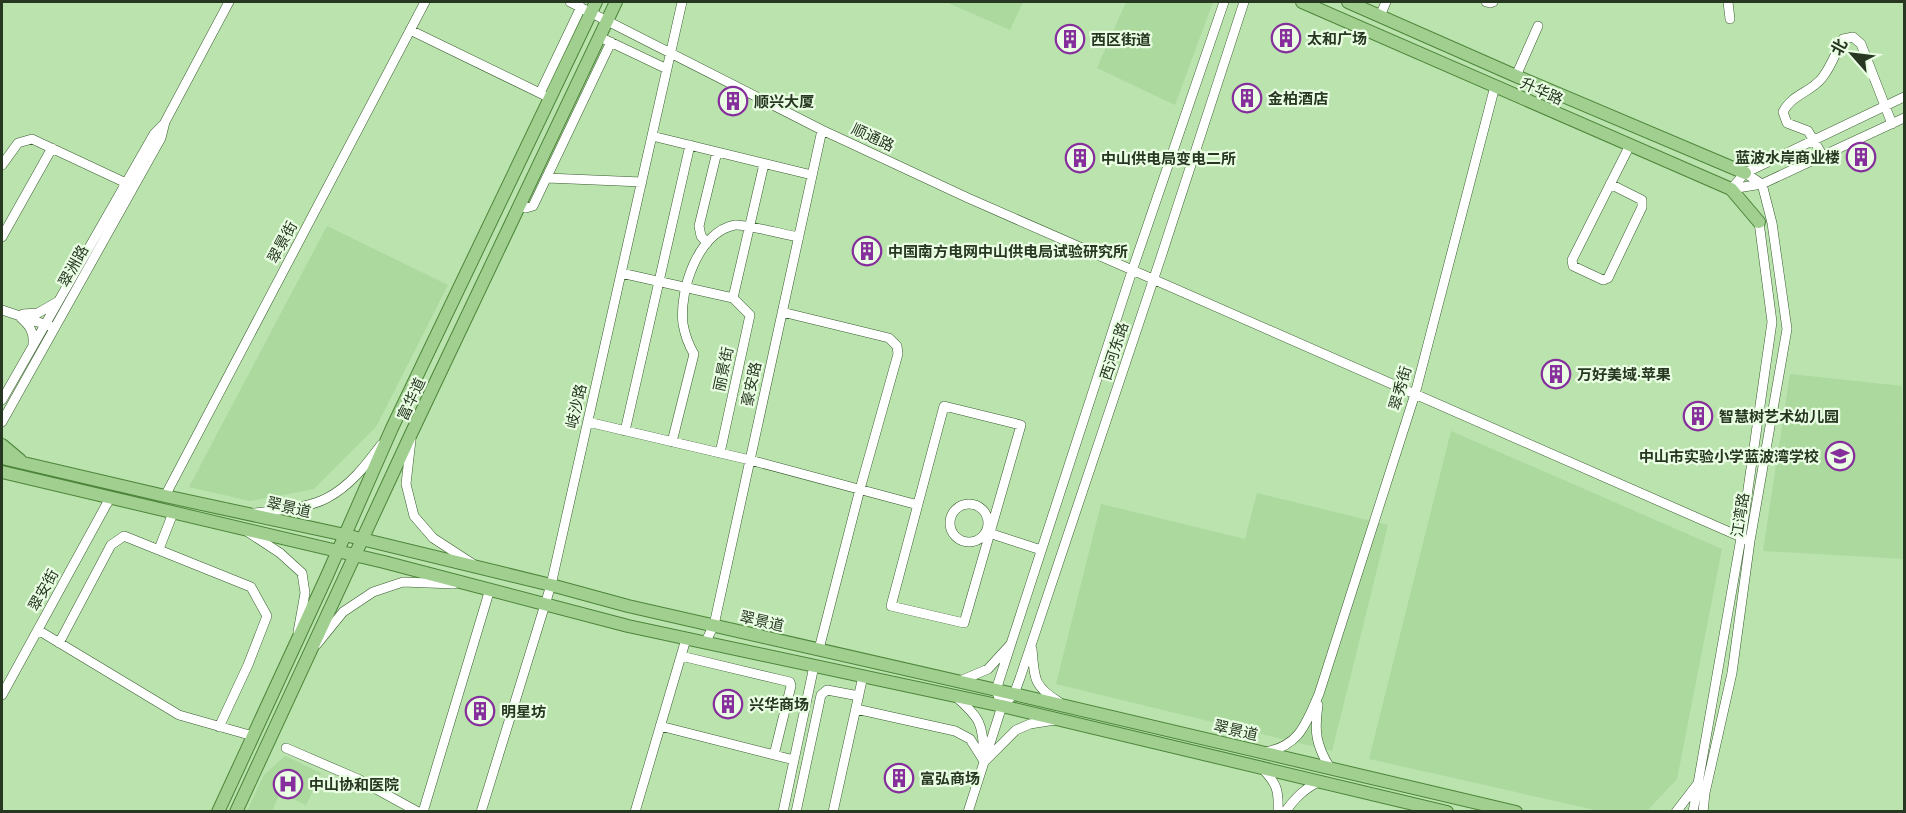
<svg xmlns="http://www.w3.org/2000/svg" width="1906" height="813" font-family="Manrope,'Noto Sans SC',sans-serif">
<rect width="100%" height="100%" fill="#bae3ae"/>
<path fill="#abd99e" d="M946,2H1023L1010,30Z
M1126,2H1213L1175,105L1097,68Z
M327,226L448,285L376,427L314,489L250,501L189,487Z
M1790,374L1902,386L1904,559L1763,551Z
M1451,431L1722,549L1677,779L1647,811H1600L1369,759Z
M1257,493L1388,525L1332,751L1056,684L1101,504L1245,539Z
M285,756L321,773L306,805L280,793L272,811H247L264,775Z"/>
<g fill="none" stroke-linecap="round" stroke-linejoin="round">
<g stroke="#385c2e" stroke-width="10">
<path id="minor" d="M570,2L822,130L968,198L1750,541
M1486,2L1490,3L1493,2
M1728,2L1730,19
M1380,16L1386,2
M410,30L550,98
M606,40L667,69
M1516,76L1538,26
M540,93L581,7
M1904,97L1745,173L1731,189L1762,184L1904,118
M652,136L812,175
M1823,156L1808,131L1787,123L1783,112C1792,94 1810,93 1822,78C1831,67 1836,52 1843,39L1853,37L1861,44L1892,124
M2,165L18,143L32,139L126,183
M547,178L642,182
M1610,184L1642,200V207L1608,278L1603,280L1573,266L1572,260L1630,145
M519,205L526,208L533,206L611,42
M2,237L52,148
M707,243L701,236L699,226L717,152
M621,273L733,298
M2,310L50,326
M782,312L889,338L897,346L898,354L860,489L819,649
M23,314L38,313L57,302
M21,318C30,326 34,332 33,344
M2,400L154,134L164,124
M944,406L1021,425L964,623L891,606Z
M2,422L161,138L165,122L229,2
M588,422L750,460L918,505
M625,431L690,145
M411,440L406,484L414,516L433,538L473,564
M672,442L694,354C688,344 685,335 683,324C679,290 698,232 735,225C745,224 786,235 799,237
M720,453L750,315L733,298L764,164
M165,496L425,2
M950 523a19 19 0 1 1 38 0a19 19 0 1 1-38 0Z
M254,513C277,510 306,509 327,498C350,486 366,465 381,445
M248,532L280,553L302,573L305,593L298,632
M986,532L1041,550
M159,549L173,513
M38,630L179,715L253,736
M59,643L111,545L124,536L251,587L267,616L248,665L219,727
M705,643L714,625L822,130
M317,644L343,612L373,592L403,582L454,584
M1032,649C1035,678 1032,685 1059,702
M681,656L790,682L791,686L774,755
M960,681L988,669L1010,645
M2,695L110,498
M955,696C981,719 982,722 984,756
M1318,705C1314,732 1316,745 1330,768
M1002,706L996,690L1132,271L1224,2
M856,709L955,731L970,739L984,761
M660,726L794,760
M286,748L358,779L418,812
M1265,752C1300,746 1306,723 1319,694L1415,394L1495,86
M986,760L1016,730L1030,724L1055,720
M1262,768C1277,784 1279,790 1278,812
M423,812L490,589
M481,812L551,585L682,2
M635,812L686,639
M783,812L814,666
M796,812L821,695L827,690L859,696
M833,812L863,676
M968,812L1002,706L1014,694L1020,678L1161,257L1244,2
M1285,812C1296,797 1304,789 1320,781
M1676,812L1699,782
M1693,812L1741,538L1772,322L1759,222
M1703,812L1705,793L1732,673L1750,541L1787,329L1772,223L1762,184L1745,173"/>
</g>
<g stroke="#4c8539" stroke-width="14">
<path id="major" d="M1302,2L1731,189L1759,222
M1348,2L1516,76L1745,173
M2,445L20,460
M2,458L165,496L345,535L551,585L628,606L1014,694L1516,812
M2,472L384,562L628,626L1002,706L1447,812
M218,812L326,578L392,428L596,2
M236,812L411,434L616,2"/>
</g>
<use href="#minor" stroke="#fff" stroke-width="9"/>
<use href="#major" stroke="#a0cf90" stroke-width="12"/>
</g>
<defs>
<g id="building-ring" transform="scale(1.5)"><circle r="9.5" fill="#e9fee3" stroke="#862e9c" stroke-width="1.5"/><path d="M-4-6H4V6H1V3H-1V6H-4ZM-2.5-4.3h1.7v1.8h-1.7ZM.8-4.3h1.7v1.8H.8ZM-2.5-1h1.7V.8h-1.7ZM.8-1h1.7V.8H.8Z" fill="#862e9c"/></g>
<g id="school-ring" transform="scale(1.5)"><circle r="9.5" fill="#e9fee3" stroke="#862e9c" stroke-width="1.5"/><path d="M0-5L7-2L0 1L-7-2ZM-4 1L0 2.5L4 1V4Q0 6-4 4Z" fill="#862e9c"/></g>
<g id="hospital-ring" transform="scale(1.5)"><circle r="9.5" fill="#e9fee3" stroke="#862e9c" stroke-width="1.5"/><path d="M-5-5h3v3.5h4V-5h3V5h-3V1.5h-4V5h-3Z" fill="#862e9c"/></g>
</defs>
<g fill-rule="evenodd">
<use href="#building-ring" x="1286" y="38"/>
<use href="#building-ring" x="1070" y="39"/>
<use href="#building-ring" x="1247" y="98"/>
<use href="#building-ring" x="733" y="101"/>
<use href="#building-ring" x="1861" y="157"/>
<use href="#building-ring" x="1080" y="158"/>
<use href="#building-ring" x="867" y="251"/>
<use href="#building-ring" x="1556" y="374"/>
<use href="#building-ring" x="1698" y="416"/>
<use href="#school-ring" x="1840" y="456"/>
<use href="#building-ring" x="728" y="704"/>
<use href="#building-ring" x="480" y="711"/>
<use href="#building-ring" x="899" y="778"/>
<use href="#hospital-ring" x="288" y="784"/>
</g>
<g text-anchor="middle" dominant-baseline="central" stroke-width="4.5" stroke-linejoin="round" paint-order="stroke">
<g font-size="15" font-weight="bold" fill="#273722" stroke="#e9fee3" text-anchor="start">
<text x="1307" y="38">太和广场</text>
<text x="1091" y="39">西区街道</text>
<text x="1268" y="98">金柏酒店</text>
<text x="754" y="101">顺兴大厦</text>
<text x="1840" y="157" text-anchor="end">蓝波水岸商业楼</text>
<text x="1101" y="158">中山供电局变电二所</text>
<text x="888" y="251">中国南方电网中山供电局试验研究所</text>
<text x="1577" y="374">万好美域·苹果</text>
<text x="1719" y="416">智慧树艺术幼儿园</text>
<text x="1819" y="456" text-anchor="end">中山市实验小学蓝波湾学校</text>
<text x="749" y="704">兴华商场</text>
<text x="501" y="711">明星坊</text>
<text x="920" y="778">富弘商场</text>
<text x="309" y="784">中山协和医院</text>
</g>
<g font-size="15" fill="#273722" stroke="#e9fee3">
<text transform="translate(1542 91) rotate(24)">升华路</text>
<text transform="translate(873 137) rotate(25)">顺通路</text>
<text transform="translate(282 242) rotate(-62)">翠景街</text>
<text transform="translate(73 266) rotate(-61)">翠洲路</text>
<text transform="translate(1114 351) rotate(-72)">西河东路</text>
<text transform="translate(723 369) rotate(-78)">丽景街</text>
<text transform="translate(751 384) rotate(-78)">豪安路</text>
<text transform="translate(1400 388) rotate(-74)">翠秀街</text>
<text transform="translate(411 399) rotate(-65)">富华道</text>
<text transform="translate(576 406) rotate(-77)">岐沙路</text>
<text transform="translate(289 507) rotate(13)">翠景道</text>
<text transform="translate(1740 515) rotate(-81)">江湾路</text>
<text transform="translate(43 590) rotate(-61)">翠安街</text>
<text transform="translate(762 621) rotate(13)">翠景道</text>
<text transform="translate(1236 730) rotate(13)">翠景道</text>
</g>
</g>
<rect width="1906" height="813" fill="none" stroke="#273722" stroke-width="6"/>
<g transform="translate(1852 54) rotate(298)" stroke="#e9fee3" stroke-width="4.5" paint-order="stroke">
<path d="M0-4.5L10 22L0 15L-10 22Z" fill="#273722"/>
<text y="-9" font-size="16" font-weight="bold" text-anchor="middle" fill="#273722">北</text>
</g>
</svg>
